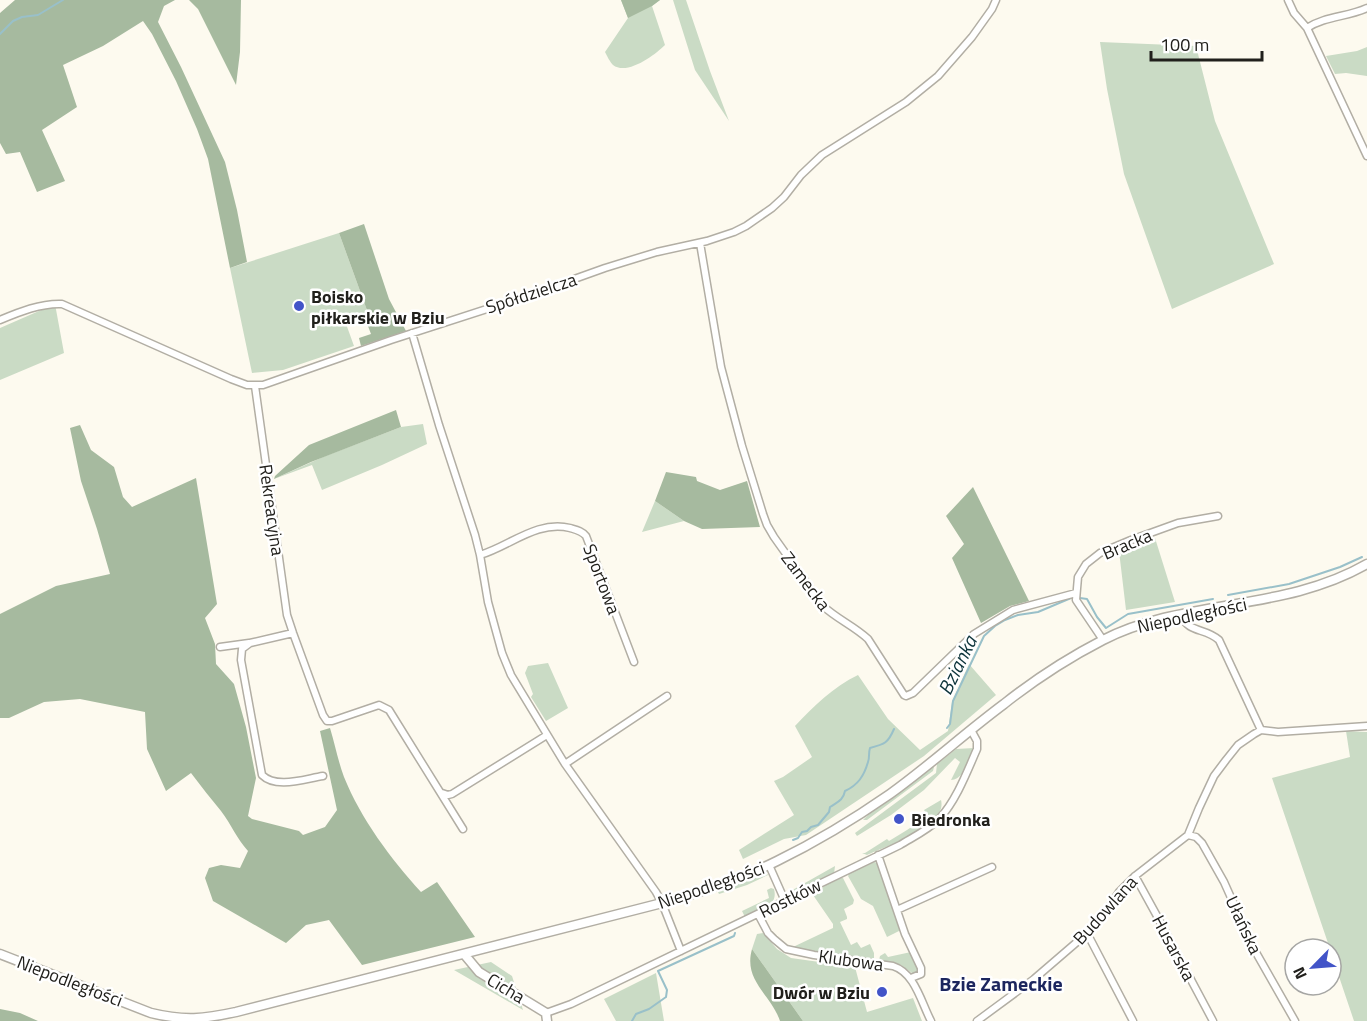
<svg xmlns="http://www.w3.org/2000/svg" width="1367" height="1021" font-family="'Titillium Web',sans-serif">
<rect width="100%" height="100%" fill="#fdfaef"/>
<path fill="#cadbc5" d="M621,0H660L652,6L665,45C655,55 627,76 613,65C610,62 607,56 605,52L628,18Z
M673,0H686L710,71L729,121L695,70Z
M1100,42L1196,46L1215,121L1274,264L1172,309L1124,174L1107,89Z
M1367,47V76L1346,73L1335,74L1326,56L1357,51Z
M339,233L368,313L345,321L354,346L283,370L252,373L230,268Z
M55,304L64,353L0,380V328Z
M423,424L427,444L382,465L322,490L312,465L274,479L323,457L401,427Z
M655,501L684,521L642,532Z
M1155,538L1175,602L1126,610L1119,551Z
M548,663L568,708L546,721L531,697L533,694L525,673L528,666Z
M969,664L996,695L924,756L806,835L784,839L743,859L739,850L794,815L774,781L783,777L812,757L795,726C814,706 833,687 858,675L888,719L920,750L948,731L952,702Z
M1346,731L1367,732V1021H1354L1331,953V949H1330L1272,778L1350,757Z
M974,748C969,759 965,779 951,780L960,762L955,758L924,790L891,815L857,836L855,833L936,773L937,764L956,749Z
M935,763L933,771L867,820H863L874,809Z
M941,800C948,827 885,846 867,855L862,853H865L887,839L889,841L907,830L928,816L924,810Z
M874,862L877,863L901,930L887,937L873,906L861,899L848,876L849,874Z
M835,866L834,874L795,893L789,892Z
M761,872L766,873L768,875L747,885L719,894L718,892L722,888Z
M841,878H843L854,900L853,904L844,909L847,917V919L840,922L851,945L857,942L861,948L870,944L874,953V958L872,960L793,948V947L833,928V924L813,895L826,885Z
M771,888L774,889C779,907 758,911 745,917L742,911L769,898L767,890Z
M763,933L777,949L791,958L855,967L867,1012L913,998L922,1021H803L752,949L757,934Z
M911,952L920,970L919,973H912L901,965L879,960L880,956L885,953L888,957Z
M491,962L512,976L523,1010L454,970Z
M656,973L664,1021H616L604,999Z"/>
<path fill="#a6ba9f" d="M15,0H175L164,6L158,22L181,67L225,162L237,210L247,262L230,268L208,159L197,129L176,81L152,34L143,21L103,46L63,65L77,107L42,130L65,181L37,192L20,152L6,154L0,143V13Z
M189,0H241L240,52L236,85L198,9Z
M621,0H660L652,6L628,18Z
M364,224L389,299L406,331L361,346L359,338L371,334L363,313H368L339,233Z
M396,410L401,427L311,462L274,479L275,476L309,445Z
M80,425L91,450L114,467L123,497L132,507L196,478L217,604L205,618L215,644L216,664L234,684L246,727L256,778L248,816L252,819L299,831L303,835L325,827L337,810L320,731L330,728C335,744 338,761 344,777C361,819 391,859 421,892L437,882L475,937L362,965L329,920L306,925L286,943L213,901L205,878L209,868L221,865L240,868L248,851C237,839 231,824 221,811C211,799 201,786 191,773L166,791L147,749L145,712L80,699L44,702L9,718H0V614L56,586L110,574L97,529L81,481L70,428Z
M666,472L696,477L697,481L720,490L747,481L760,527L702,529L684,521L655,501Z
M973,487L1029,601L1010,606L981,623L952,558L964,544L946,516Z
M752,949L803,1021H780C771,994 743,981 752,949Z
M0,1009L20,1013L38,1021H0Z"/>
<g fill="none" stroke-linecap="round" stroke-linejoin="round">
<path stroke="#99c0c9" stroke-width="2" d="M0,34L13,21L22,17L38,15L63,0
M1228,595L1289,584L1340,567L1362,557
M1080,598L1087,599L1097,617L1106,628L1128,614L1213,599
M947,728L950,724L953,701L984,636L995,626L1005,620L1018,615L1038,612L1071,598
M793,840L798,838L802,832L807,831L811,827L818,825L829,812L830,807C837,802 843,801 845,791C858,785 864,776 868,762C870,757 868,754 870,748C885,744 888,743 894,729
M632,1021L636,1014L649,1009L666,997L667,990L658,971L734,936L735,933"/>
<g stroke="#b2aea4" stroke-width="9">
<path id="street" d="M1288,0L1294,13L1307,28L1367,156
M1307,28C1325,16 1348,17 1367,8
M700,243L721,367L742,446L763,514L767,525L774,537L823,606C837,619 854,626 868,639L904,695L906,696L913,693L974,634L1013,610L1076,593
M0,320C19,312 41,303 62,304L231,379L247,385H263L391,340L524,297L605,268L657,252L707,241L734,232L746,226L772,208L784,197L801,175L822,155L906,102L938,76L972,37L992,9L996,0
M412,333L439,425L475,535L480,555L488,602L502,653L511,675L565,764L656,892L662,903L681,951
M255,386L287,615L293,633L323,715L327,721H332L379,705L389,710L463,829
M480,555C510,546 537,520 570,528C577,530 582,531 586,536L634,662
M1180,615C1190,634 1204,627 1219,640L1261,730
M293,633L250,643L242,649L241,660L262,775C276,789 304,779 323,776
M1103,640L1076,600L1078,577L1086,564L1100,553L1131,540L1178,523L1218,516
M220,647L249,643
M565,764L667,696
M442,793L448,795L452,794L547,735
M1188,835L1196,837L1202,843L1224,882L1254,949L1295,1021
M878,855L905,934L921,968V974L911,978
M769,865L785,901
M1135,876L1157,916L1213,1021
M897,910L992,867
M758,914L768,933L774,939L786,949L814,955L893,966C915,973 921,1002 931,1021
M1087,933L1133,1021
M546,1013L571,1004L900,845C913,837 928,830 939,819C956,801 967,772 977,749V741L971,730
M977,1021L1034,979L1077,942L1103,916L1119,892L1135,876L1188,835L1199,808L1214,776L1226,760L1238,745L1254,734L1261,730L1278,732L1367,726"/>
</g>
<g stroke="#b2aea4" stroke-width="11">
<path id="secondary" d="M0,954L151,1013C184,1021 204,1019 236,1012L662,903C701,892 741,879 777,861C816,842 854,819 890,794C929,766 965,733 1004,704C1033,681 1070,657 1103,640C1185,598 1284,612 1367,564
M464,954L479,972L546,1013L547,1021"/>
</g>
<use href="#street" stroke="#fff" stroke-width="6"/>
<use href="#secondary" stroke="#fff" stroke-width="8"/>
</g>
<g fill="#4254c8" stroke="#fff" stroke-width="2">
<circle cx="299" cy="306" r="6"/>
<circle cx="899" cy="819" r="6"/>
<circle cx="882" cy="992" r="6"/>
</g>
<g text-anchor="middle" dominant-baseline="central" stroke-width="5" stroke-linejoin="round" paint-order="stroke">
<g font-size="18" fill="#21201c" stroke="#fff">
<text transform="translate(531 293) rotate(-18)">Spółdzielcza</text>
<text transform="translate(272 510) rotate(82)">Rekreacyjna</text>
<text transform="translate(1127 544) rotate(-23)">Bracka</text>
<text transform="translate(602 579) rotate(69)">Sportowa</text>
<text transform="translate(806 581) rotate(53)">Zamecka</text>
<text transform="translate(1192 615) rotate(-12)">Niepodległości</text>
<text transform="translate(711 885) rotate(-19)">Niepodległości</text>
<text transform="translate(790 898) rotate(-26)">Rostków</text>
<text transform="translate(1105 910) rotate(-48)">Budowlana</text>
<text transform="translate(1244 925) rotate(65)">Ułańska</text>
<text transform="translate(1174 948) rotate(62)">Husarska</text>
<text transform="translate(851 960) rotate(8)">Klubowa</text>
<text transform="translate(70 981) rotate(21)">Niepodległości</text>
<text transform="translate(506 988) rotate(31)">Cicha</text>
</g>
<g font-size="18" font-weight="bold" fill="#21201c" stroke="#fff" text-anchor="start">
<text x="311" y="296">Boisko<tspan x="311" dy="21">piłkarskie w Bziu</tspan></text>
<text x="911" y="819">Biedronka</text>
<text x="870" y="992" text-anchor="end">Dwór w Bziu</text>
</g>
<g font-size="20" font-style="italic" fill="#0d343b" stroke="#fff">
<text transform="translate(957 665) rotate(-64)">Bzianka</text>
</g>
<g font-size="20" font-weight="bold" fill="#1c265e" stroke="#fff">
<text x="1001" y="983">Bzie Zameckie</text>
</g>
</g>
<g transform="translate(1313 967) rotate(245)"><circle r="28" fill="#ffffff" stroke="#a6a6a4" stroke-width="1.5"/>
<path d="M0-4.5L10 22L0 15L-10 22Z" fill="#4254c8"/>
<text y="-9" font-size="16" font-weight="bold" text-anchor="middle" fill="#21201c">N</text>
</g>
<path d="M1151 51v9h111v-9" fill="none" stroke="#21201c" stroke-width="3"/>
<text x="1160" y="51" font-size="18" fill="#21201c" stroke="#ffffff" stroke-width="4.5" paint-order="stroke">100 m</text>
</svg>
